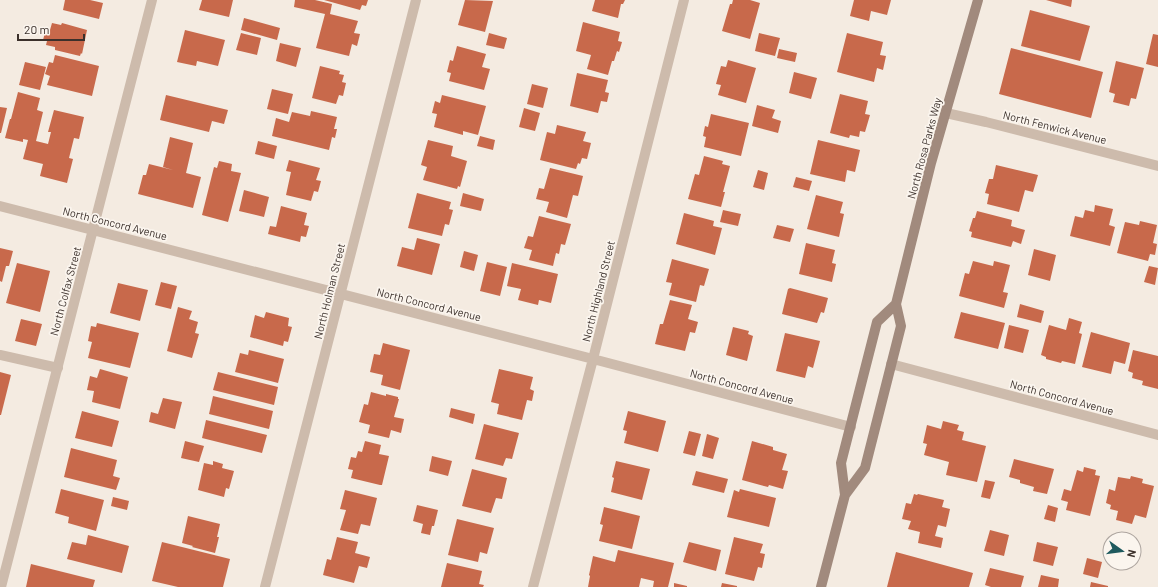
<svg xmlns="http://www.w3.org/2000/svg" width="1158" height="587" font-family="Barlow,sans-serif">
<rect width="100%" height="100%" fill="#f4ebe1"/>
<path fill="#c8694b" d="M65,0H90L103,3L99,19L63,10Z
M202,0H233L229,17L199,10Z
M295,0H315L332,4L330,14L358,21L354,33L360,34L357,46L352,44L349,56L316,48L325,14L294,7Z
M324,0H368L366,6L362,5L360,10Z
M465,0L493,1L485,32L458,25Z
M595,0H625L623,4H621L618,18L592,11Z
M733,0H750L760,3L750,39L722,31L730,4H732Z
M854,0H891L887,15L871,11L869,21L850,16Z
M1046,0H1072L1071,7Z
M1030,10L1090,26L1080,61L1021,46Z
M244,18L280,28L277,40L241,30Z
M583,22L620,32L618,41L622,42L619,52L617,51L614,61H612L608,75L587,69L591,55L576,51Z
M52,23L61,25L62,23L87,30L82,54L81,53L80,56L55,50V47L46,45L47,41L43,40L46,29L50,30Z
M185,30L225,40L218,66L197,61L196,66L177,62Z
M241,33L261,38L257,55L236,50Z
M489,33L507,38L504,49L486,45Z
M759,33L780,38L775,56L755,51Z
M847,33L883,42L880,55L886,56L883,70L877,68L874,82L837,72Z
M1153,34L1158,35V67L1146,64Z
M280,43L301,48L296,67L276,61Z
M457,46L486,54L482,67L490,69L484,90L449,81L451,73L447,72L450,60L453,61Z
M1011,48L1103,72L1091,118L999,94Z
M779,49L797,53L795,62L777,58Z
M55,55L99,66L92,96L47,85L50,76L45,74L49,62L53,63Z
M728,60L756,68L746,103L718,95L721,85L716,84L721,66L726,67Z
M1116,61L1144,68L1136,99L1131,98L1129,106L1113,102L1115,94L1109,92Z
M25,62L46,67L40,90L19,85Z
M320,66L340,71L339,74L344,75L342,82L346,83L343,96L339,95L336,104L312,98Z
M794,72L817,78L811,99L789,93Z
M577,73L608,80L605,92L609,93L607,102L601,101L598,113L570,106Z
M532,84L548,88L543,108L527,104Z
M272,89L293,94L288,114L267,109Z
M18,92L40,98L37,110L43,112L36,141L48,144L51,132H48L54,110L84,117L79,139L74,138L69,158L73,159L67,183L40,176L43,164L23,159L28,140L23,139V142L5,138L10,119H11Z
M840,94L868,101L865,114L870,115L865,132L860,131L859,137L850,135L849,138L830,133Z
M166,95L228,110L224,124L212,121L209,132L160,120Z
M442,95L486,106L478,135L463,131V135L434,127L437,114L432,113L435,101L440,103Z
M757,105L775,110L772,118L781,121L778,133L752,126Z
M0,107L7,108L1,133H0Z
M524,108L540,113L535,131L519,127Z
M311,111L337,117L334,129H337L335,138L332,137L329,150L272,136L276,118L289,122L292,112L310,116Z
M711,114L749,123L741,156L704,147L706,137L703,136L705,126L708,127Z
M557,125L586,132L583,141L591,143L587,159L582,158L580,164L578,163L576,169L540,160L547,132L555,134Z
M480,136L495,140L493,150L477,146Z
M170,137L193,143L186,173L201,177L193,208L138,194L143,175H146L149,164L173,170L163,167Z
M428,140L453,146L451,156L467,161L460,187L458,186L457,189L423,180L427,167L421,165Z
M818,140L860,150L855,172L847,170L845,182L810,174Z
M258,141L277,146L274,159L255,154Z
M704,156L723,161L722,164L730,166L723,192H725L721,207L688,199L695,174L699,175Z
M289,160L320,168L316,180L321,181L318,192L314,191L311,201L286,195L291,172L286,171Z
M219,161L232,164L231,171L241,173L228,222L202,215L214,167L217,168Z
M996,165L1038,175L1033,192L1025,190L1019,212L987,204L989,194L985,193L989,179H993Z
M550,168L583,176L578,196L573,195L567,218L546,212L549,202L536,199L539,188L544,189Z
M758,170L768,173L764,190L753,187Z
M796,177L812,181L809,191L793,187Z
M244,190L269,197L264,217L239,211Z
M417,193L451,202L449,209L453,210L449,225L445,224L442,236L408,228Z
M463,193L484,199L481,211L460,206Z
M816,195L843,202L840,213L844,214L839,237L807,229Z
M1095,205L1113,209L1109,225L1115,227L1110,246L1070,236L1075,216L1083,218L1085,210L1094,212Z
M281,206L307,213L304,225L309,226L306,237L301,236L300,242L268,234L270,226L276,227Z
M723,210L741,214L738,226L720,222Z
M977,211L1012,220L1011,226L1025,230L1021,244L1013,241L1011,247L971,237L972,232L969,231L973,218H975Z
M684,213L714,221L713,226L722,228L715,255L676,244Z
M539,216L571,224L565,245L561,244L559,254L556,253L553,266L529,260L532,250L524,248L528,236L533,237Z
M1140,221L1157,225L1153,243L1157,244L1155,255L1150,254L1148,261L1117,253L1125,222L1139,225Z
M777,225L794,229L790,242L773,238Z
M417,238L440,244L432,275L397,266L402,247L414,250Z
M806,243L835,250L832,263L836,264L832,282L799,274Z
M0,248L13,251L9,266H6L2,282L0,281Z
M1034,249L1056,255L1050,281L1028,275Z
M464,251L478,255L474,271L460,267Z
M672,259L709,269L704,286L700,285L696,302L669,295L672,283L666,282Z
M973,261L993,266L994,261L1010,265L1003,292L1008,293L1004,308L959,296L965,273L969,274Z
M487,262L507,267L500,296L480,291Z
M17,263L50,271L40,312L6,303Z
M512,263L558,274L551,303L539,300L538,305L518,300L521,289L507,286Z
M1149,266L1158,268L1155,285L1144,282Z
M161,282L177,286L171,309L155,305Z
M118,283L148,290L140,321L110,313Z
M790,288L828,298L824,313L821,312L817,323L782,314L788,289Z
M670,300L692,305L688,319L698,322L695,333L690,332L685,351L655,344L660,324H663Z
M1020,304L1044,311L1041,323L1017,317Z
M178,307L192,311L189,319L198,322L195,333L199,334L192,358L167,351Z
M266,312L289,318L288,326L292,327L288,342L284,341L283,346L250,337L255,315L264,318Z
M961,312L1005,323L998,349L954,338Z
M1069,318L1082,322L1079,333L1082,334L1075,364L1062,361L1061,363L1046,359V357L1041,355L1049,325L1066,330Z
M21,319L42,324L36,346L15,341Z
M97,323L139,333L130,368L88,358L92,342L88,341L91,326L96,327Z
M1009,325L1029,330L1023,353L1004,348Z
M733,327L749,331L748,334L753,336L747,361L726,355Z
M1091,332L1130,343L1125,364L1114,361L1111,374L1082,367Z
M785,333L820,341L813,368L808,366L805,378L776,371Z
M383,343L410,350L400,390L381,385L383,375L370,372L374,354L380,355Z
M249,350L284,359L278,383L235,372L240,353L248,355Z
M1133,350L1158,356V389L1142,385L1143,381L1132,378L1133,373L1128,371Z
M100,369L128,377L120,409L92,402L94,391L87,390L90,376L97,378Z
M499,369L533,377L530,389L534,391L532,401L527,400L522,420L497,414L499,404L491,402Z
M0,372L11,375L1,415H0Z
M218,372L278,387L274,405L213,390Z
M371,392L386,396V394L398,397V399H399L394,417L404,419L401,433L391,430L389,438L368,433L370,425L359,422L364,404L368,405Z
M213,396L273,411L269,429L209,414Z
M163,398L182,402L175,429L149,422L151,412L158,414Z
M451,408L475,414L473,424L449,417Z
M82,411L119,421L112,447L75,438Z
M628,411L666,421L658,452L624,443L627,431L623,430Z
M206,420L267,435L262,453L202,438Z
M943,421L959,425L957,430L964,432L962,440L986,446L977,482L946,475L949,462L924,455L927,444L923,443L927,425L941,429Z
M484,424L519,433L512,459L506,458L503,466L475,459Z
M689,431L701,434L695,456L683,453Z
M707,434L719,438L713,459L702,456Z
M185,441L204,446L199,462L181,458Z
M365,441L381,445L379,454L389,456L382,485H380L351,478L353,470L348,469L351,457L356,458L358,451L362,452Z
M752,441L773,447V450L787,454L782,470L788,471L783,489L769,485L768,487L742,480Z
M71,448L117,460L113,476L120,478L116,490L64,477Z
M432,456L452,461L448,476L429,471Z
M1014,459L1054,469L1047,494L1033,491L1034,487L1020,483V480L1009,477Z
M213,461L223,464L222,468L234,471L229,489L226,488L224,497L198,490L204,463L213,465Z
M616,461L650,469L642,500L611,492L614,478L612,477Z
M1084,467L1096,470L1095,475L1100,476L1090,516L1066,510L1068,502L1061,500L1064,489L1071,491L1077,470L1083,472Z
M472,469L507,478L502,499L496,498L491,513L462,506Z
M696,471L728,479L724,493L692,485Z
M1131,476L1143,479L1142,483L1154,486L1146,518L1135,515L1132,524L1116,520L1118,511L1110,509L1111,505L1106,503L1109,489L1115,491L1118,477L1130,479Z
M985,480L995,482L990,499L981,497Z
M61,489L104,500L96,531L68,523L69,517L55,513Z
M740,489L776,498L769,527L727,517L734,490L739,492Z
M345,490L377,498L370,526L361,524L358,534L340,530L346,510L340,509Z
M914,494L917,495L918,494L944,500L942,507L950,509L946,527L938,525L935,536L943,538L941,548L918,543L920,532L908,529L911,521L902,519L906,503L911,504Z
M113,497L129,501L127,510L111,506Z
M417,505L438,510L434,526H432L430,535L421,533L423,524L413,521Z
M1048,505L1058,508L1055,522L1044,519Z
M604,507L640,516L632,549L599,541L603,525L600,524Z
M188,516L220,524L217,537H219L215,553L192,547L193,546L182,543Z
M457,519L494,528L487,554L480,552L478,562L448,555Z
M990,530L1009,535L1004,556L984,551Z
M88,535L129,546L122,573L67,559L72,542L86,545Z
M337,537L358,542L355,553L370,557L367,568L359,566L354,583L323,575L327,559L331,560Z
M734,537L763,544L760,553L765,554L762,568L758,567L754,581L725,574Z
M162,542L230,559L223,587H178L152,581Z
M689,542L721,550L716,571L683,562Z
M1037,542L1058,547L1053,566L1033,561Z
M618,550L674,563L668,587H653L654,581L641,578L639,587H588L590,576L589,575L593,556L615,562Z
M896,552L973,573L969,587H887Z
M1087,558L1102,562L1098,578L1083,574Z
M447,563L482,571L479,584L484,585L483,587H441Z
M31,564L95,580L93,587H26Z
M990,568L1024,576L1021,587H991L985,585Z
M1041,575L1059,579L1058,587H1038Z
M1091,582L1108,586V587H1090Z
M674,583L687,586V587H674Z
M722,583L737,586V587H721Z"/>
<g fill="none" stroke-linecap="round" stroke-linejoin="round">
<path stroke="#cdbbac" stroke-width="10" d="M0,355L58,368"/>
<path stroke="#cdbbac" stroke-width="10" d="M946,113L986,122L1158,166
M0,206L593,359L851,427
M891,364L1158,435
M1,587L152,0
M265,587L416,0
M533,587L593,359L684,0"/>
<path stroke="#a18a7d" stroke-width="10" d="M845,495L841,463L877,322L896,304
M821,587L845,495L865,468L901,326L896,304L931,163L978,0"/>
</g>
<g text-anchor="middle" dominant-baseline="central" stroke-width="3.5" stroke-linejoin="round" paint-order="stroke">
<g font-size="11" fill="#3b302b" stroke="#fbf5ee">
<text transform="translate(1055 127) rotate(14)">North Fenwick Avenue</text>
<text transform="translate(924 148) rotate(-75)">North Rosa Parks Way</text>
<text transform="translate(115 223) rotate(14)">North Concord Avenue</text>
<text transform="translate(65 291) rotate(-75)">North Colfax Street</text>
<text transform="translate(329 291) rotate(-76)">North Holman Street</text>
<text transform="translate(598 291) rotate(-76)">North Highland Street</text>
<text transform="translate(429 304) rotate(14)">North Concord Avenue</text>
<text transform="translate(742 386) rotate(15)">North Concord Avenue</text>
<text transform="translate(1062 397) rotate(15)">North Concord Avenue</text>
</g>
</g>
<g transform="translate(1122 551) rotate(104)"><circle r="19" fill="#fbf5ee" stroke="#aea6a0"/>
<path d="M0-3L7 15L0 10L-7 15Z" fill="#1f5a5e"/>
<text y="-6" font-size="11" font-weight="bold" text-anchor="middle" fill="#3b302b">N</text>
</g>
<path d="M18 34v6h66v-6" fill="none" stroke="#3b302b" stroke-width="2"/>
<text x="24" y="34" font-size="12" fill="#3b302b" stroke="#fbf5ee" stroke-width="3" paint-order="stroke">20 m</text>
</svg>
